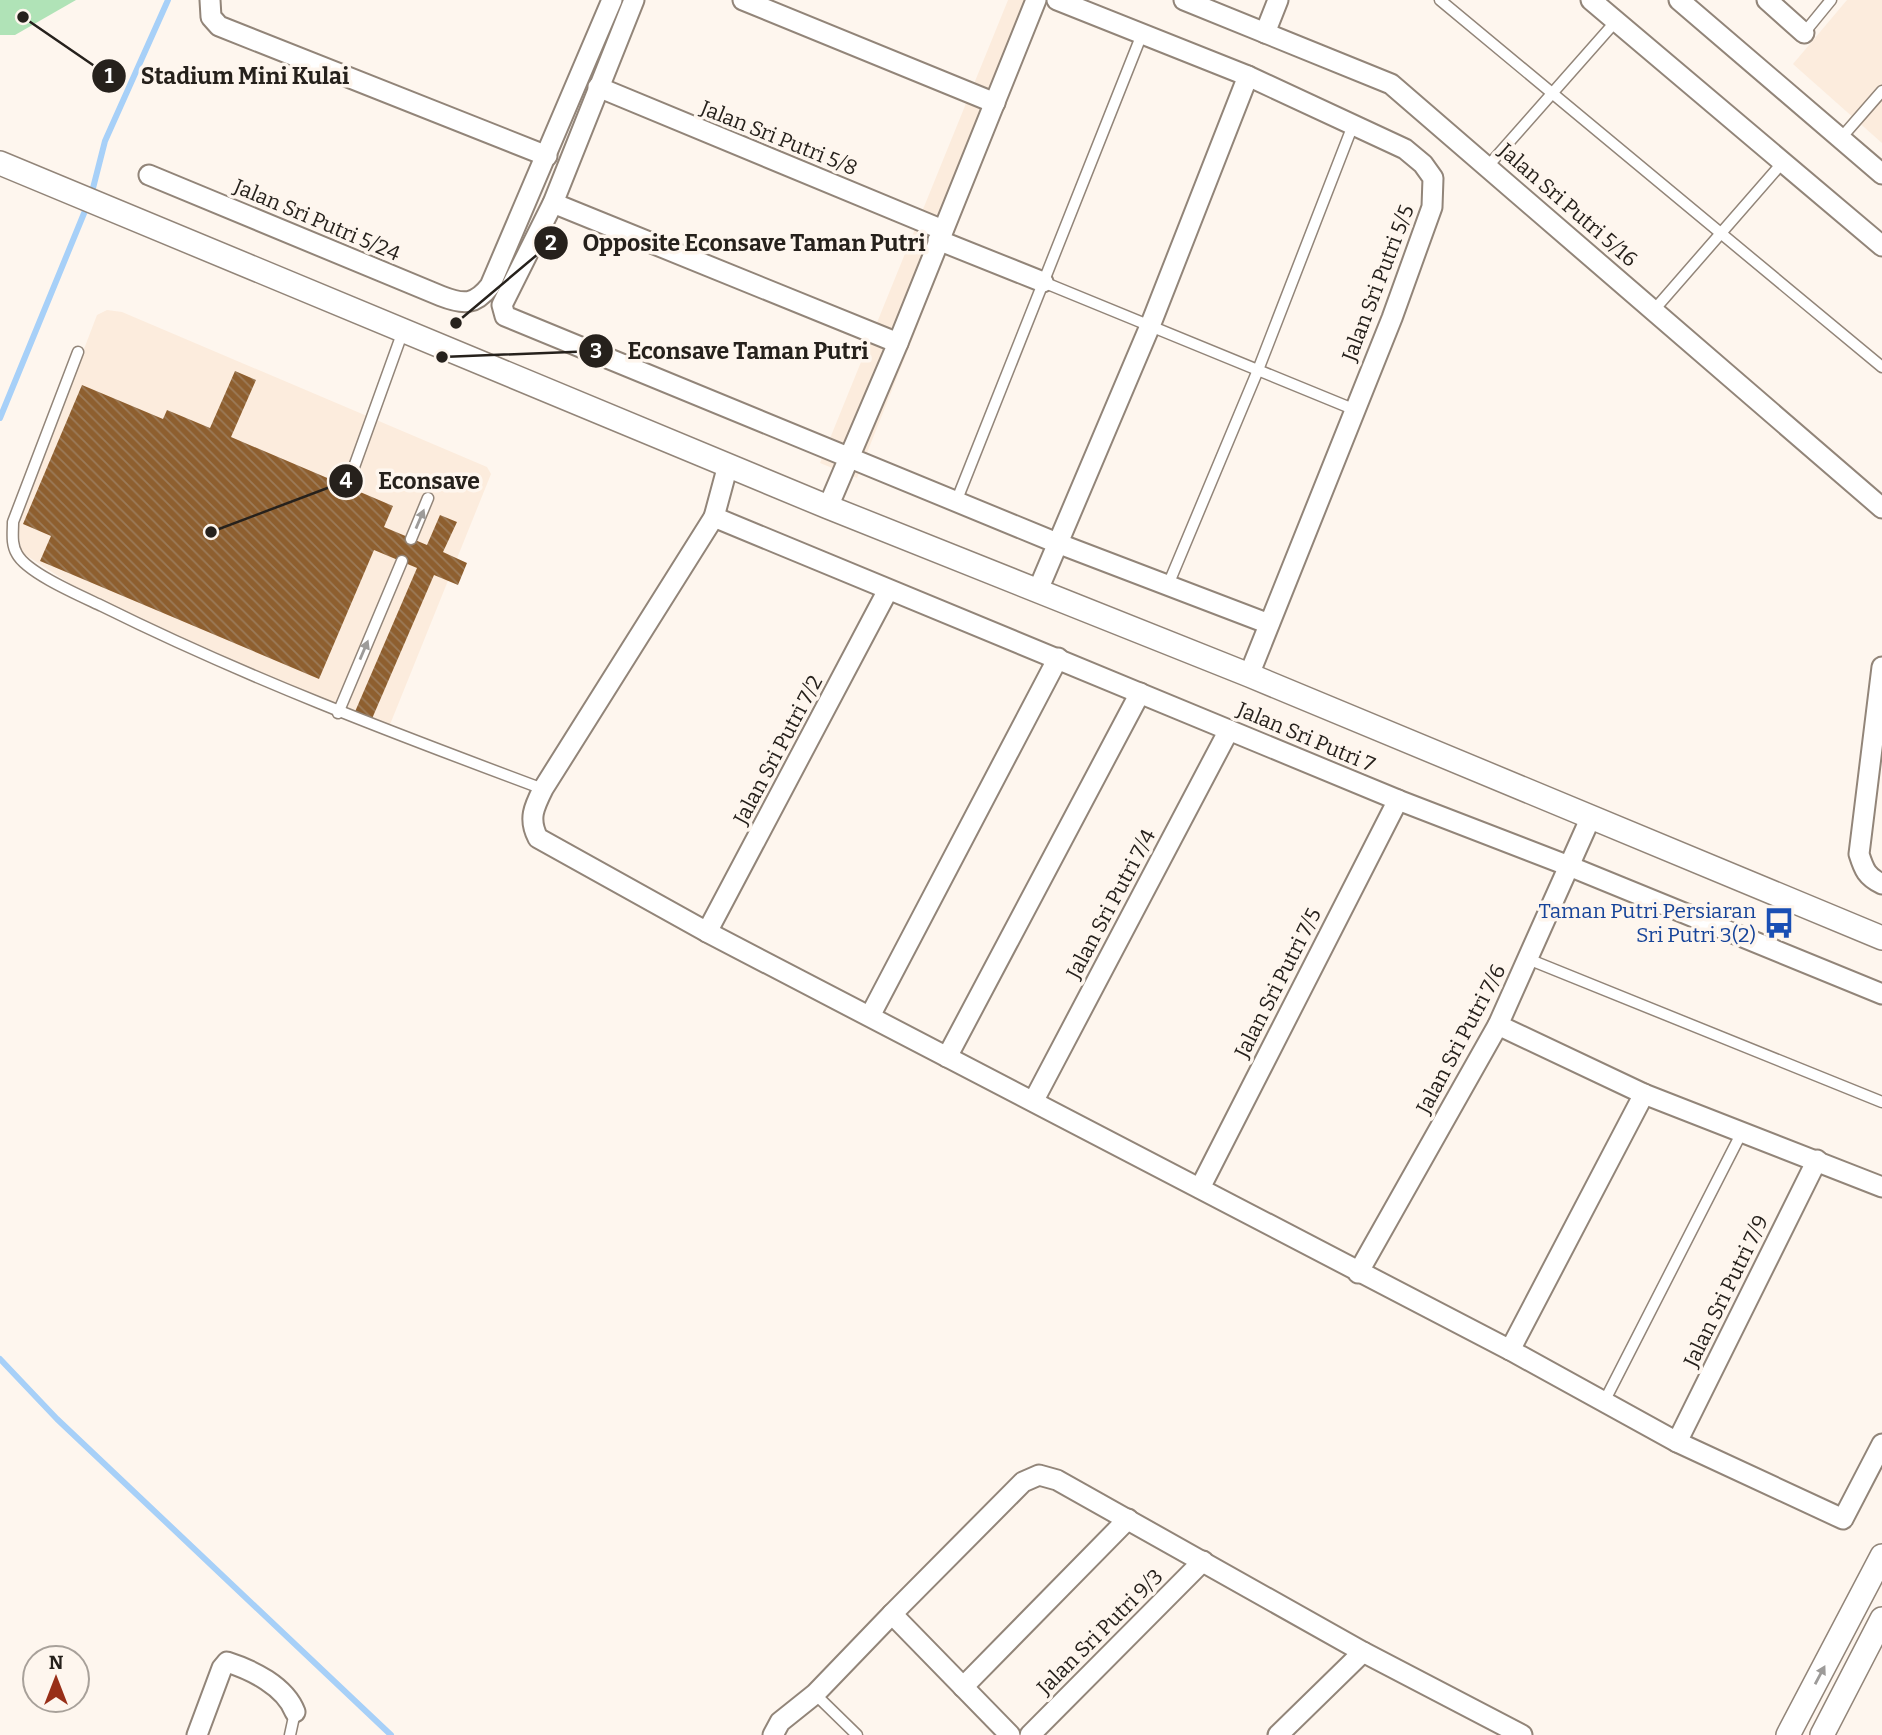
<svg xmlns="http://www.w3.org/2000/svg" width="1882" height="1735" font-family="Bitter,serif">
<defs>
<pattern id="building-back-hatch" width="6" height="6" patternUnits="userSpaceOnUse" patternTransform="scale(1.75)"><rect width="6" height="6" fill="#8e5f2f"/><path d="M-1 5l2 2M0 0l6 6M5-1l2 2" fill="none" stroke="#9c7b59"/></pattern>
</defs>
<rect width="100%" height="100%" fill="#fef6ee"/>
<g fill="#fcecdd">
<path d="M1008 0H1047L857 478 820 463Z"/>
<path d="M1847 0H1882V143L1793 64Z"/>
<path d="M107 310 122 312 487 467 491 474 389 727 202 650 72 585 21 552 18 522 97 315Z"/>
</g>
<path fill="#b0e3b7" d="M0 0H76L15 35H0Z"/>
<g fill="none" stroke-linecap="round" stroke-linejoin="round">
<g stroke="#a7d0f8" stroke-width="6">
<path d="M91 196 105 141 168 0"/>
<path d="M0 418 87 206"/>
<path d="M0 1359 57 1419 391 1735"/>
</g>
</g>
<path fill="url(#building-back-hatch)" d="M235 371 256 380 231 437 393 506 384 527 427 545 440 515 457 522 443 552 467 563 458 585 434 575 371 721 354 714 417 568 374 550 319 679 40 561 51 536 23 524 82 385 163 419 167 410 210 428Z"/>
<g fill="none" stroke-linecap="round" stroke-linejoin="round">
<defs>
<g id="service">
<path d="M1440 0 1882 367"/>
<path d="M1804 33 1831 0"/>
<path d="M1841 138 1882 91"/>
<path d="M1488 166 1616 21"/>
<path d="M1043 282 1353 409"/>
<path d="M1654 310 1783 162"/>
<path d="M78 352 13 522C13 533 11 544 17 554 27 573 81 596 102 606 245 677 393 733 543 789"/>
<path d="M354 467 403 331"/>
<path d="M956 502 1142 34"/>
<path d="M411 539 428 498"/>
<path d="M1168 585 1258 370 1353 125"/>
<path d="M338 713 402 561"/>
<path d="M1528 959 1882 1102"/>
<path d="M1604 1402 1742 1132"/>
<path d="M815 1694 857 1735"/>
<path d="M290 1735 295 1712"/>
</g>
<g id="minor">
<path d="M210 0 211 17 219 26 547 156"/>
<path d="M634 0 553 203 502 305 505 316 1057 543 1269 624"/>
<path d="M743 0 995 103"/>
<path d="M1057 0 1248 76 1405 149 1423 164 1433 178 1432 207 1392 318 1249 675"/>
<path d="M1184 0 1391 84 1882 508"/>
<path d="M1591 0 1882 246"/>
<path d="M1679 0 1882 174"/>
<path d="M1767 0 1804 33"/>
<path d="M1265 33 1278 0"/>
<path d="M598 87 943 230"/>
<path d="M149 175 441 296C464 305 475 305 490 286L612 0"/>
<path d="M553 203 898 343"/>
<path d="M938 240 1043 282"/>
<path d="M728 465 714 517 543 789C534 807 528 819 538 838L707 932 1510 1350 1677 1442 1843 1519 1882 1444"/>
<path d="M828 507 898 343 1036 0"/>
<path d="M714 517 1398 800 1569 866 1882 994"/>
<path d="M1038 590 1150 326 1248 76"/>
<path d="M1882 667 1859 854C1864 870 1867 877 1882 884"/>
<path d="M707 932 888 590"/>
<path d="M870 1016 1058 658"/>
<path d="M1498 1025 1644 1094 1882 1187"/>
<path d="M947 1057 1140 693"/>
<path d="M1034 1100 1229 730"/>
<path d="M1200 1188 1398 800"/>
<path d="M1358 1273 1498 1025 1590 819"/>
<path d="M1510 1350 1644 1094"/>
<path d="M1677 1442 1817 1160"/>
<path d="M892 1614 1023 1482 1039 1475 1057 1480 1363 1652 1522 1735"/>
<path d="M963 1687 1128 1519"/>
<path d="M197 1735 222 1668 227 1662C252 1670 285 1686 295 1712"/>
<path d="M773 1735 780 1722 815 1694 892 1614 1010 1735"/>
<path d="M1030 1735 1203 1561"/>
<path d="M1278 1735 1363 1652"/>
</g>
<g id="tertiary">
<path d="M0 163 828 507 1249 675 1882 938"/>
<path d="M1788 1735 1882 1556"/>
<path d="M1822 1735 1882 1619"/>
</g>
</defs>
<use href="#service" stroke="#928579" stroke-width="13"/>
<use href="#minor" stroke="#928579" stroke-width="23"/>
<use href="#tertiary" stroke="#928579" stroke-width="26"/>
<use href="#service" stroke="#fff" stroke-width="10"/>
<use href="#minor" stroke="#fff" stroke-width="19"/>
<use href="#tertiary" stroke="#fff" stroke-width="23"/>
</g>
<defs><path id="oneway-solid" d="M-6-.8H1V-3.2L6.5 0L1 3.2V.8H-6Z" transform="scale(1.75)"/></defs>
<g fill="#9d9b99">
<use href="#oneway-solid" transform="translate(420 519) rotate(-67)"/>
<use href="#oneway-solid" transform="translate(364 650) rotate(-67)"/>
<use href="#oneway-solid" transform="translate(1820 1675) rotate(-62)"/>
</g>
<defs>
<symbol id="bus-bare" viewBox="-9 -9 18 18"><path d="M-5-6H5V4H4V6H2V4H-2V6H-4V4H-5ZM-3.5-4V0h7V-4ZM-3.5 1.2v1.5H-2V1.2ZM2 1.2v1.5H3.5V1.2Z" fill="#1a4fb4" stroke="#fef6ee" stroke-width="2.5" paint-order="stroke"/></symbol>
</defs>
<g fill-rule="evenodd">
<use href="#bus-bare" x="1757" y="901" width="44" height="44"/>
</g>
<g text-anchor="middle" stroke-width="7" stroke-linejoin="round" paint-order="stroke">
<g font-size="21" fill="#26211c" stroke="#fef6ee">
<text transform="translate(779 138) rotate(22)" y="7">Jalan Sri Putri 5/8</text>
<text transform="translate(1568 205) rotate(41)" y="7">Jalan Sri Putri 5/16</text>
<text transform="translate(317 220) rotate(23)" y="7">Jalan Sri Putri 5/24</text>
<text transform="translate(1378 283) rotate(-69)" y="7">Jalan Sri Putri 5/5</text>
<text transform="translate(1306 737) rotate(23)" y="7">Jalan Sri Putri 7</text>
<text transform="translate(778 750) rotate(-62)" y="7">Jalan Sri Putri 7/2</text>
<text transform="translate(1111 904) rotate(-62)" y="7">Jalan Sri Putri 7/4</text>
<text transform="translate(1278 983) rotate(-63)" y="7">Jalan Sri Putri 7/5</text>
<text transform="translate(1461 1039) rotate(-62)" y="7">Jalan Sri Putri 7/6</text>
<text transform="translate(1726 1291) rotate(-64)" y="7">Jalan Sri Putri 7/9</text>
<text transform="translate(1100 1632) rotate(-45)" y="7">Jalan Sri Putri 9/3</text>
</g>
<g font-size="21" fill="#164399" stroke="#fef6ee" text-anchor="end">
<text x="1756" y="918">Taman Putri Persiaran<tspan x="1756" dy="24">Sri Putri 3(2)</tspan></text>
</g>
</g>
<path fill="none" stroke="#26211c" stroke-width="2.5" d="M23 17L109 76M456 323L551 243M442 357L596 351M211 532L346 481"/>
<g fill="#26211c" stroke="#fef6ee" stroke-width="2.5">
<circle cx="23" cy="17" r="7"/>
<circle cx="456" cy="323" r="7"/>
<circle cx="442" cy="357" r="7"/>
<circle cx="211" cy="532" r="7"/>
<circle cx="109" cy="76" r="18"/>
<circle cx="551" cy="243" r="18"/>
<circle cx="596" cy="351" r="18"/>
<circle cx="346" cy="481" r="18"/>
</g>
<g font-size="21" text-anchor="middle" font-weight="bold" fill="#fff">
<text x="109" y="83">1</text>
<text x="551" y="250">2</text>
<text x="596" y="358">3</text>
<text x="346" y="488">4</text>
</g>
<g font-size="23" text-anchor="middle" font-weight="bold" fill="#26211c" stroke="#fef6ee" stroke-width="7" stroke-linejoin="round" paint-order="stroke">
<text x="245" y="84">Stadium Mini Kulai</text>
<text x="754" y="251">Opposite Econsave Taman Putri</text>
<text x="748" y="359">Econsave Taman Putri</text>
<text x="429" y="489">Econsave</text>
</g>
<g transform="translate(56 1679)"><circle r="33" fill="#fef6ee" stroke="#a8a19a" stroke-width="2"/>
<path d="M0-5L12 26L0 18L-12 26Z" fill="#982f18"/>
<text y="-10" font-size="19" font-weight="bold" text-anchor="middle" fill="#26211c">N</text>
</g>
</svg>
